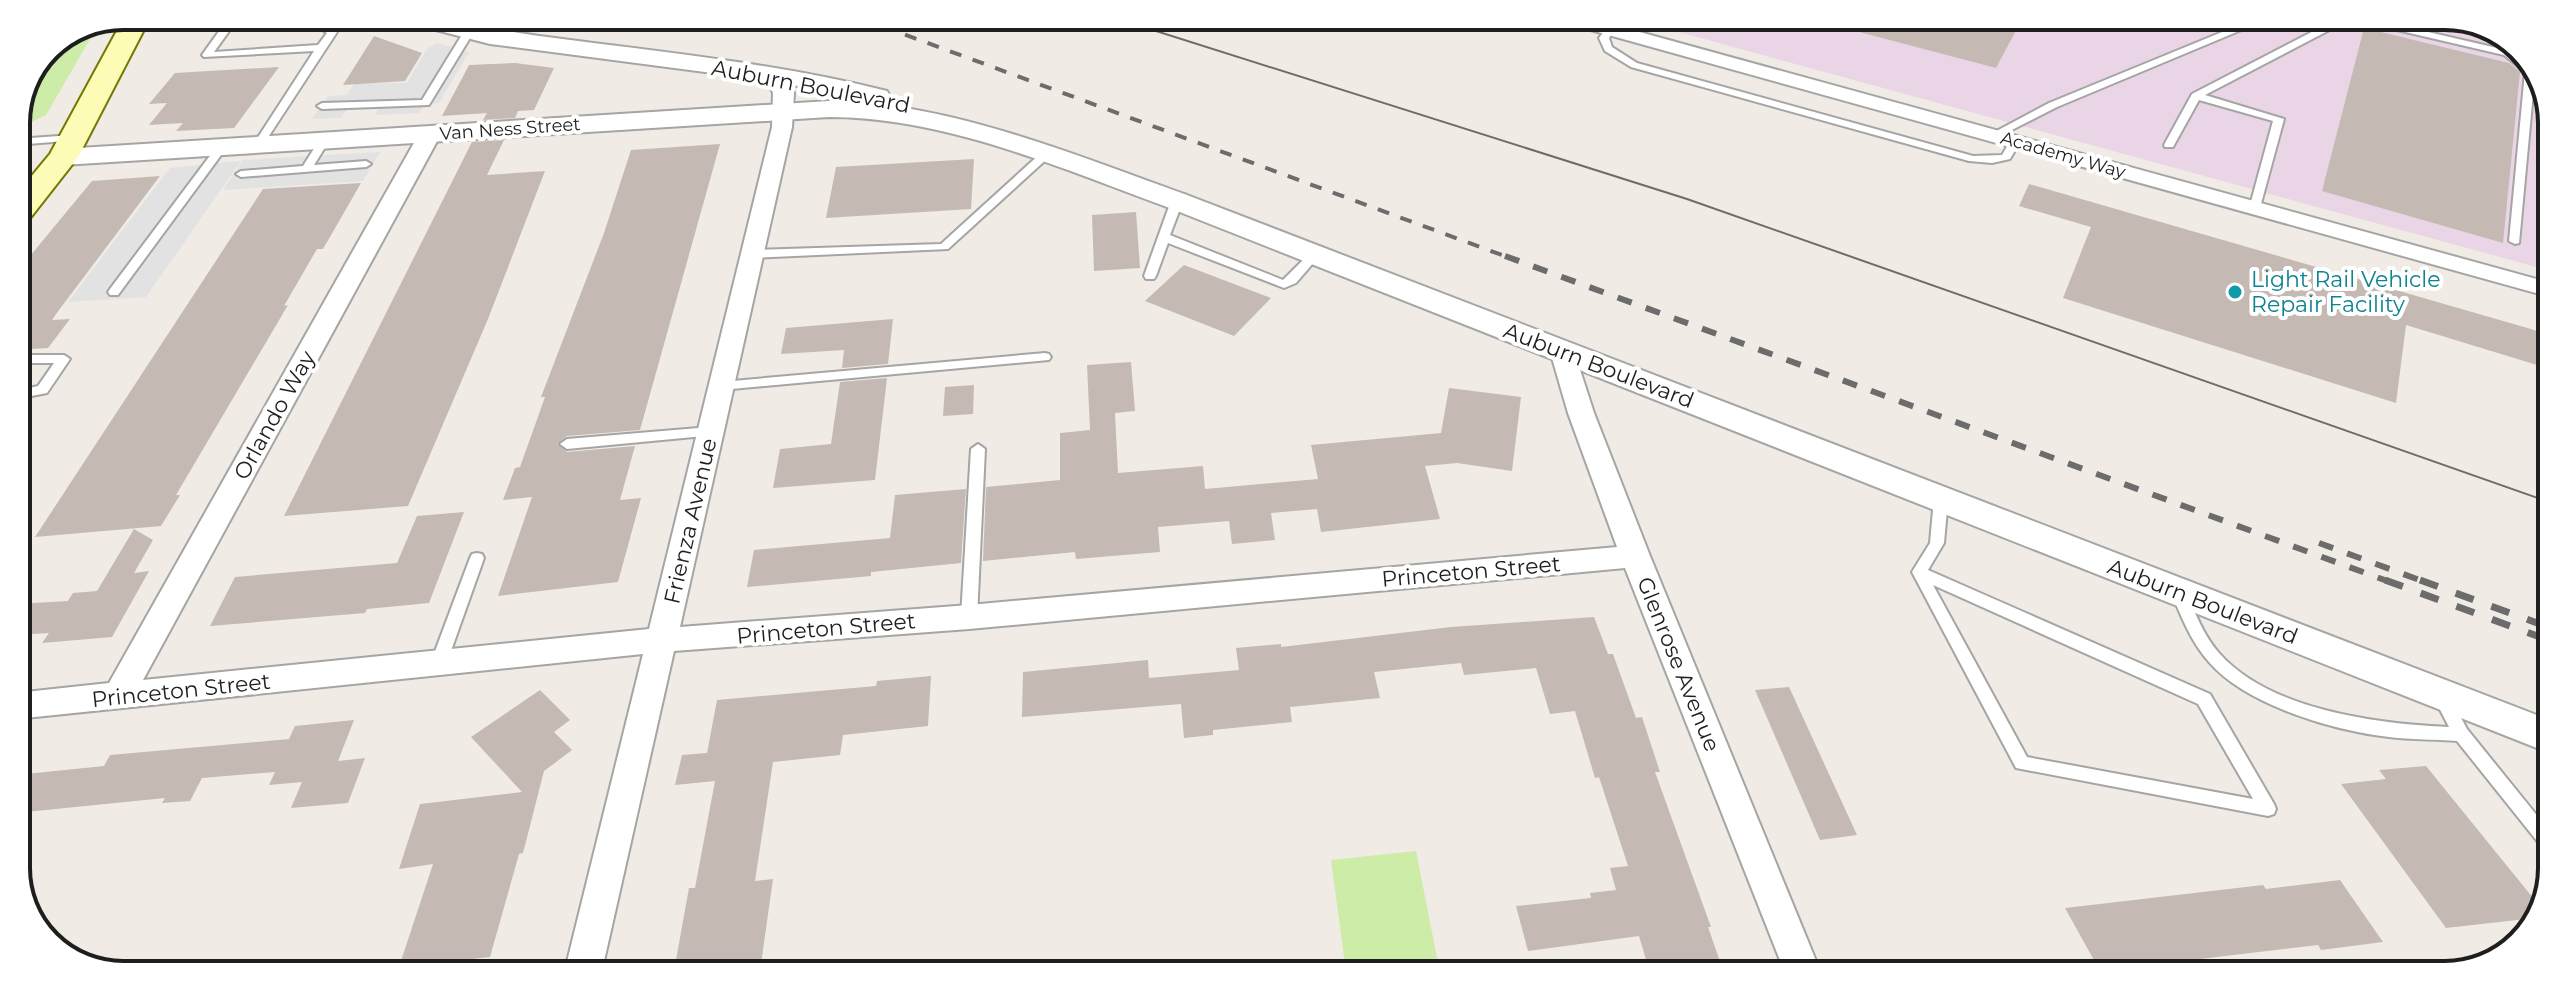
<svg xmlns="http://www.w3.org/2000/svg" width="2568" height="991" font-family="Montserrat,sans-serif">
<rect width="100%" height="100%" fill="#f0ebe4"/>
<path fill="#e9d5e6" d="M1635 20 2480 22 2530 58 2552 116 2551 271Z"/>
<g fill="#cdeca8">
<path d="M97 27 46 115 16 129V118L52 45Z"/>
<path d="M1416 851 1440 973 1346 972 1331 860Z"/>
</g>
<g fill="#e2e2e2">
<path d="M437 43 469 52 439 103 424 104 419 113 375 115 379 107 347 109 341 118 312 119 328 96 347 95 355 83H407L427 49Z"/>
<path d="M380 152 363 181 223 190 243 160Z"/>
<path d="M241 161 146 297 68 302 170 168Z"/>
</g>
<g fill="#c4bab3">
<path d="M1849 20H1936L2021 21 1996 68 1848 29Z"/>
<path d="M2364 28 2509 63 2520 72 2503 243 2322 191Z"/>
<path d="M374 36 422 53 405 81 343 85Z"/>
<path d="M515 63 554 68 534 110 518 111 515 118 483 120 487 113 442 116 469 65Z"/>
<path d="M279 67 234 128 176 131 183 123 149 125 167 103 149 104 175 73Z"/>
<path d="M504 140 487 175 545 171 488 319 408 506 284 516 472 142Z"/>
<path d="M720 144 640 430 567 436 557 444 567 452 635 446 620 500 641 498 618 582 498 596 532 497 503 500 515 468 520 467 545 397H541L604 233 631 150Z"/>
<path d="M974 159 971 209 826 218 836 167Z"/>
<path d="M160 176 56 314 52 320 70 319 48 348 16 350V273L92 181Z"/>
<path d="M361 183 323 249H317L284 306 288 305 176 495H180L161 526 35 537 263 189Z"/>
<path d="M2029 184 2545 333 2544 367 2406 325 2396 403 2063 298 2091 227 2019 206Z"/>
<path d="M1136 212 1140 268 1094 271 1092 215Z"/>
<path d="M1184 265 1271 298 1234 336 1145 301Z"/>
<path d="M893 319 888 364 842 368 844 350 781 354 786 328Z"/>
<path d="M1131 362 1135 411 1115 413 1118 473 1203 466 1205 489 1318 479 1311 445 1441 433 1449 388 1521 397 1512 471 1457 463 1425 466 1440 519 1321 532 1317 509 1271 513 1275 540 1232 544 1229 521 1158 527 1160 552 1076 559 1075 552 983 561 986 487 1060 480V433L1090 430 1087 365Z"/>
<path d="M887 378 875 480 773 488 780 449 831 444 840 382Z"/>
<path d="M974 385 973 414 943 416 945 387Z"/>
<path d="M966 489 961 563 871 572V576L747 587 754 550 890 538 895 495Z"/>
<path d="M464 512 429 603 367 609 365 613 210 626 235 577 397 563 417 516Z"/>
<path d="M134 529 153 540 134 573 149 571 112 637 42 643 49 633 16 635V604L68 601 73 593 97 591Z"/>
<path d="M1594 617 1608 654H1613L1636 718 1642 717 1660 772H1655L1711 927H1708L1724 973H1650L1639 936 1528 951 1516 906 1591 898 1590 893 1616 890 1610 868 1628 866 1599 777 1595 778 1575 711 1550 714 1536 668 1464 675 1461 663 1374 672 1380 698 1290 707 1292 722 1213 730V735L1184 738 1181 704 1022 717 1023 672 1148 660 1149 678 1239 670 1236 648 1281 644V647L1451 627Z"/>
<path d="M931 676 928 726 843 735 840 755 773 762 755 881 773 879 760 971H674L689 888H695L715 781 675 785 682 755 707 753 717 700 876 686 877 681Z"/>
<path d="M1789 687 1857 835 1820 840 1755 690Z"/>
<path d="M540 690 570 720 554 732 572 750 544 771 523 853 519 854 490 957 399 967 433 864 399 869 420 804 522 792 471 737Z"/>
<path d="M354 720 338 761 365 758 348 803 291 808 302 782 269 785 275 772 202 778 190 801 162 803 165 798 16 813V775L104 766 110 755 289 739 295 726Z"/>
<path d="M2426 766 2542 909 2535 918 2446 928 2341 784 2386 779 2379 770Z"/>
<path d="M2340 880 2383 942 2321 950 2318 945 2100 971 2065 908 2263 885 2266 889Z"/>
</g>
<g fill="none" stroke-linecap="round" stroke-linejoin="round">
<defs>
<g id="service">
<path d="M230 16H240L214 52 318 45 327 33 303 16H314L337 32 263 145 258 148 253 145 314 51 204 57 202 55Z"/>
<path d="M2249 21H2263L2057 107 1998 137H1990L1989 135 2049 103Z"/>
<path d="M2333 21 2345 22 2205 95 2284 119 2259 211H2251L2249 209 2273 121 2199 100 2173 147H2165L2164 145 2192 94Z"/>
<path d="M2370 22H2385L2510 51 2535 71 2519 243 2515 244 2509 241 2525 72 2504 55 2371 24Z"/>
<path d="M2473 22H2480L2508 42H2501Z"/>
<path d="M1607 27 1615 29 1609 38 1612 47 1637 63 1973 156 2002 155 2011 140 2015 139 2020 142 2010 159 1992 163 1969 161 1631 67 1605 51 1599 38Z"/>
<path d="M468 30 473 33 429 105 322 109 317 106 322 103 422 100 463 33Z"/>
<path d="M73 135 78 138 77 140 16 145V139Z"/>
<path d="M324 138 329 141 314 165 366 161 371 164 366 167 241 177 236 174 241 171 303 166 320 139Z"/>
<path d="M222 144 227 147 118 295H110L108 292 110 289 218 145Z"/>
<path d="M1045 152 1050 155 1049 157 948 249 752 258 746 254 752 250 941 244 1041 153Z"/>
<path d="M1177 198 1183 201 1170 235 1283 280 1311 252 1315 250 1321 254 1296 283 1284 288 1168 243 1156 276 1154 279H1146L1144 276 1171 201Z"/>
<path d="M1045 353 1049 354 1051 357 1049 360 721 390 715 386 721 382Z"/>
<path d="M16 355H64L70 359 47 393 16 399V391L38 386 54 363H16Z"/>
<path d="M710 427 717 432 715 435 567 449 560 444 567 439Z"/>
<path d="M978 444 985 449 977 617 974 621H964L961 617 971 449Z"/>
<path d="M1941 494 1948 499 1944 543 1928 570 2210 694 2274 804 2276 809 2274 814 2268 816 2016 768 1912 572 1930 543 1934 499ZM1933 585 2198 704 2253 799 2027 757Z"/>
<path d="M477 553 482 554 484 558 447 662 445 666 439 668 433 666 431 662 470 558 472 554Z"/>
<path d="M2178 586 2183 588C2195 610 2202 634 2219 653 2269 710 2377 724 2449 727L2435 700 2437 695 2443 693 2449 695 2467 729 2547 828V849L2541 846 2457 741C2434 739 2411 740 2389 737 2334 731 2246 705 2209 662 2191 642 2181 616 2171 592L2173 588Z"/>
</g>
<g id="minor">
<path d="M1567 20H1596L2551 283 2550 297 1569 24Z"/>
<path d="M774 68 781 70 794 93 792 127 680 627 969 605 1617 547 1568 413 1550 351 1554 345H1572L1594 413 1650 556 1821 973H1785L1625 568 969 629 674 651 602 970H565L643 654 16 719V693L109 683 419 134 430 128 441 134 143 680 649 629 772 127 773 93 764 74Z"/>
</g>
<g id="tertiary">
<path d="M402 17C451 17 498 31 547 37 661 52 775 63 887 91L890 96 887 101 878 103 774 81 490 44 405 22Z"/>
<path d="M829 101C948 102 1075 155 1187 195L2547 719V752L1167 207C1060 168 945 117 829 117L63 165 54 163 50 157 54 151 63 149Z"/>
</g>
<path id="secondary" d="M125 16H151L78 157 27 222 16 224V195L50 154Z"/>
</defs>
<use href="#service" stroke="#a5a5a5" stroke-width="4"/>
<use href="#minor" stroke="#a5a5a5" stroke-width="4"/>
<use href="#tertiary" stroke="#a5a5a5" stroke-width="4"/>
<use href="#secondary" stroke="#737a01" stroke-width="4"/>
<use href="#service" fill="#fff" fill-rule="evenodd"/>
<use href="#minor" fill="#fff" fill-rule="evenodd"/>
<use href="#tertiary" fill="#fff" fill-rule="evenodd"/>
<use href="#secondary" fill="#fcfcb6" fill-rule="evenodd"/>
<path stroke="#6c6c6c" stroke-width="2" d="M1115 18 1687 199 2549 502"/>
<path stroke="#6c6c6c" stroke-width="4" stroke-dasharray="12 12" stroke-linecap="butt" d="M860 18 1510 258"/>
<g stroke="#6c6c6c" stroke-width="6" stroke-dasharray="15 15" stroke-linecap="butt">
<path d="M1505 256 2390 582"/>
<path d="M2319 543 2425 582"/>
</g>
<g stroke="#6c6c6c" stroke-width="7" stroke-dasharray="19 19" stroke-linecap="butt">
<path d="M2385 580 2548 640"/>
<path d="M2420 580 2548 627"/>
</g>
</g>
<circle fill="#0f9aa8" stroke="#fff" stroke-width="3" cx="2235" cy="292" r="8"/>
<g text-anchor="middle" stroke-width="8" stroke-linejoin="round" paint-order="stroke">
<g font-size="18" fill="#1e1e1e" stroke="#fff">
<text transform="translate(510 129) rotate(-4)" y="6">Van Ness Street</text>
<text transform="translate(2063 155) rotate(16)" y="6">Academy Way</text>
</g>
<g font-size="22" fill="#1e1e1e" stroke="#fff">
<text transform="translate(811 86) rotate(11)" y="8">Auburn Boulevard</text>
<text transform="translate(1599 365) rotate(21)" y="8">Auburn Boulevard</text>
<text transform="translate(274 415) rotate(-61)" y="8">Orlando Way</text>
<text transform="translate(690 521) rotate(-77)" y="8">Frienza Avenue</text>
<text transform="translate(1471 571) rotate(-5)" y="8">Princeton Street</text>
<text transform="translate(2203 601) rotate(21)" y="8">Auburn Boulevard</text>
<text transform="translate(826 628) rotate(-5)" y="8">Princeton Street</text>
<text transform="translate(1679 664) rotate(68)" y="8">Glenrose Avenue</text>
<text transform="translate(181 690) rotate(-6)" y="8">Princeton Street</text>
</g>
<g font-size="22" fill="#0d838f" stroke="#fff" text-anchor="start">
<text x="2251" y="287">Light Rail Vehicle<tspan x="2251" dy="25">Repair Facility</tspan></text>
</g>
</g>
<path d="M0 0H2568V991H0ZM123 30H2445A93 93 0 0 1 2538 123V868A93 93 0 0 1 2445 961H123A93 93 0 0 1 30 868V123A93 93 0 0 1 123 30Z" fill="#fff" fill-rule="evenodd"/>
<path fill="none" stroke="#1e1e1e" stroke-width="4" d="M123 30H2445A93 93 0 0 1 2538 123V868A93 93 0 0 1 2445 961H123A93 93 0 0 1 30 868V123A93 93 0 0 1 123 30Z"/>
</svg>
